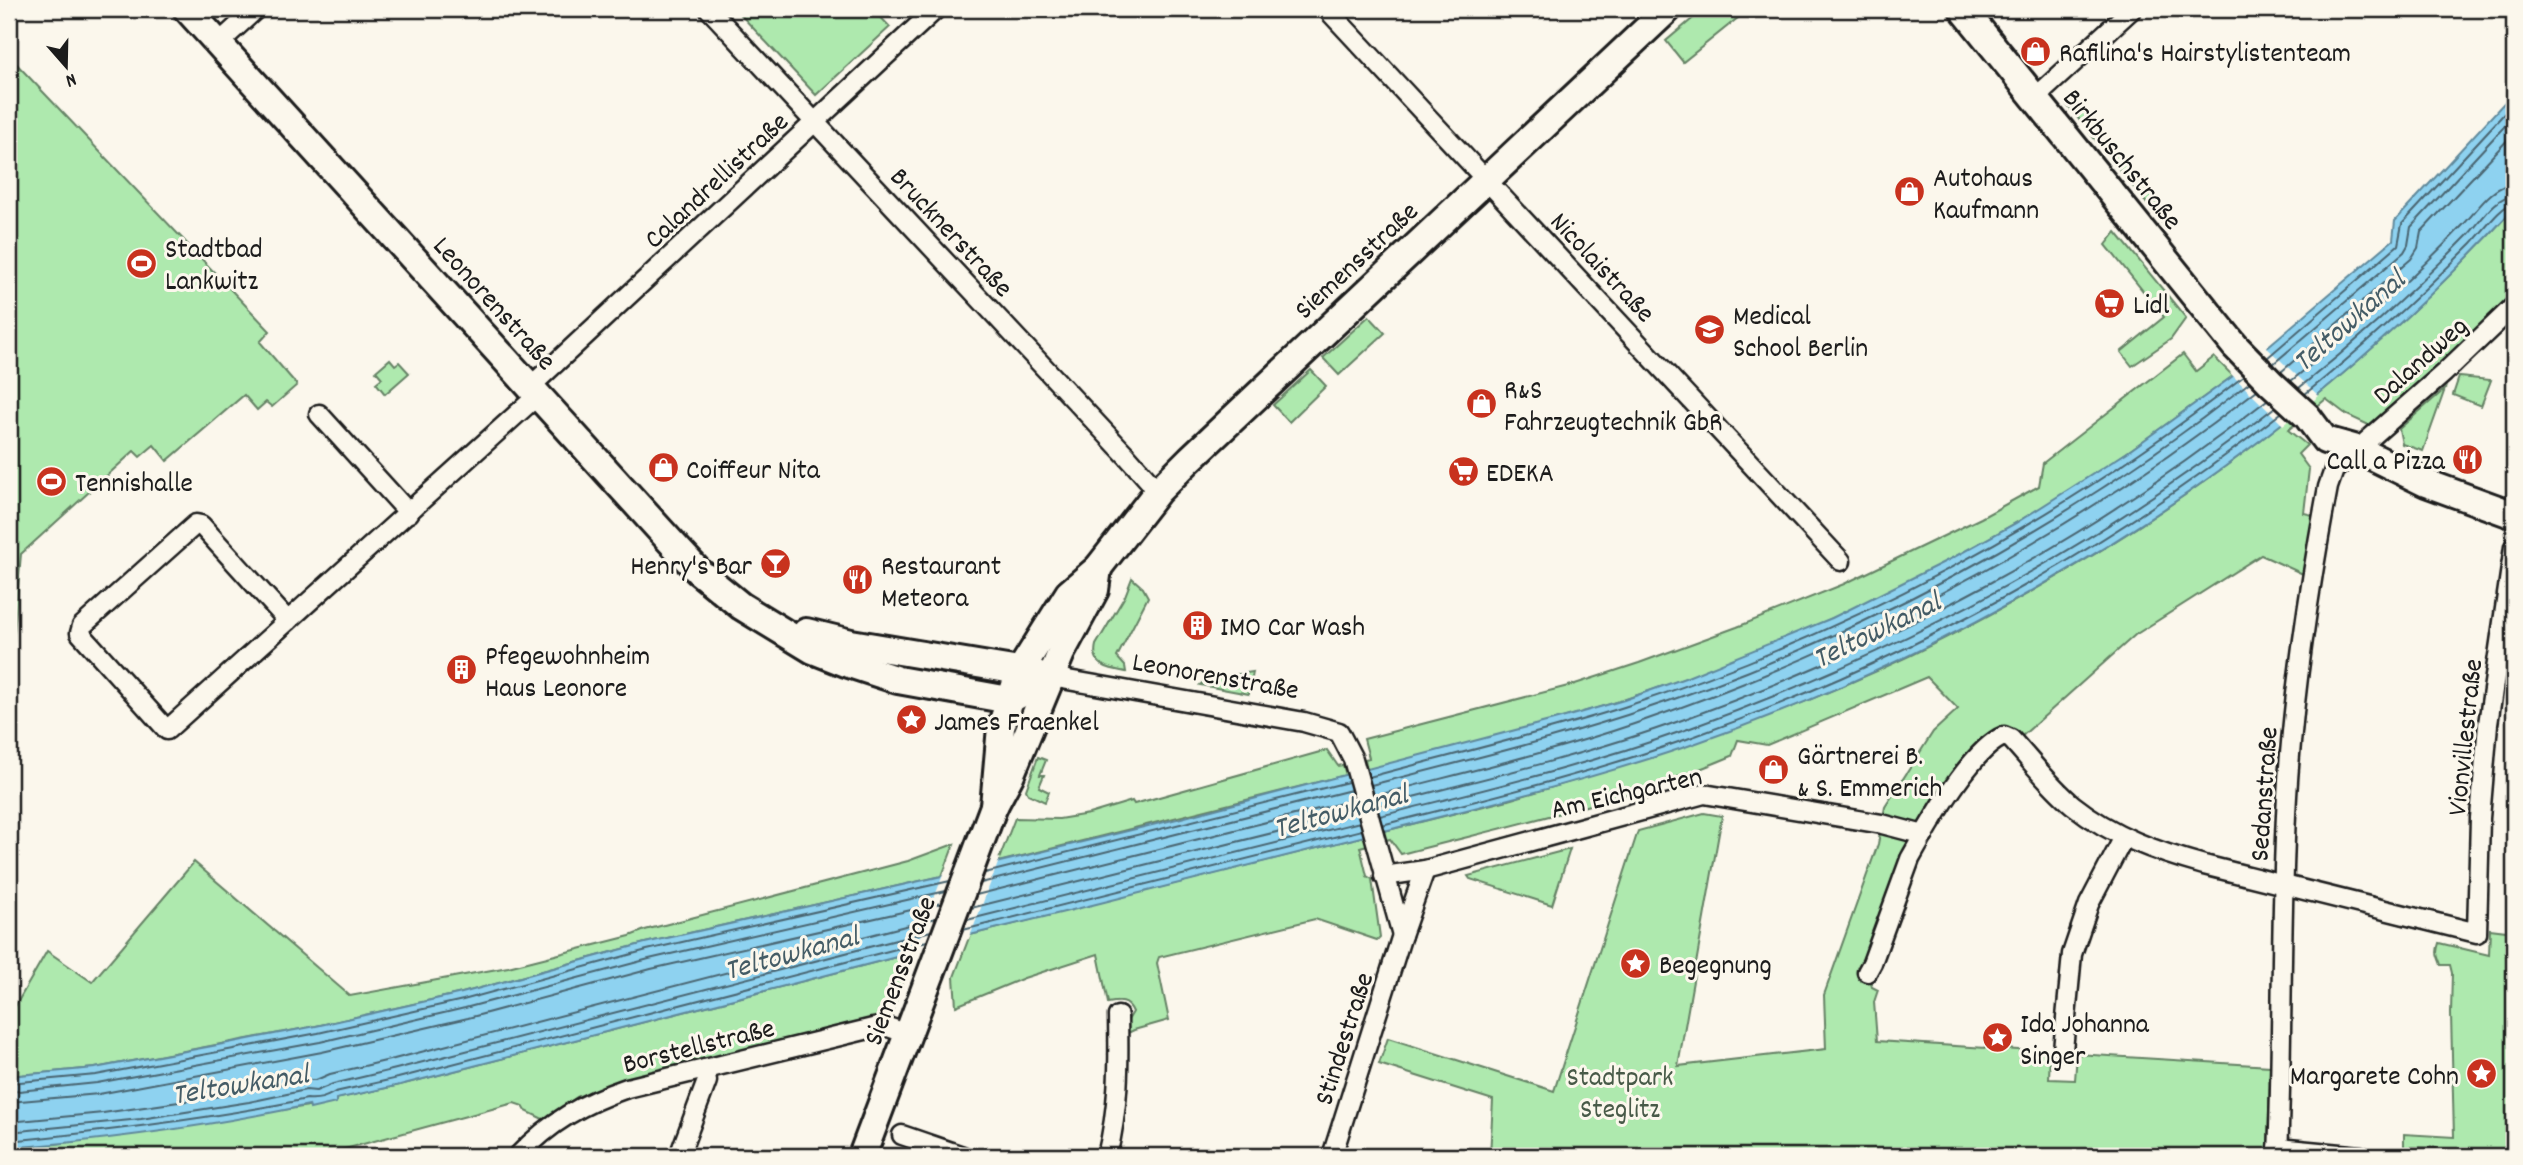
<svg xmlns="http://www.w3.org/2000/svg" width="2523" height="1165" font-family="Dekko,sans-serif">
<rect width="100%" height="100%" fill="#fbf7ec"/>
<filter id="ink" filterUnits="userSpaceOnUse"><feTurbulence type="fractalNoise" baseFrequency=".0143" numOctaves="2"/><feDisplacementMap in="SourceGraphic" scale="14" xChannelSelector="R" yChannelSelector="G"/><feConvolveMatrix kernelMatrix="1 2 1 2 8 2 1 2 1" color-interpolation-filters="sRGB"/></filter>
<g filter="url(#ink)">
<g fill="#aee9ae" stroke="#658265" stroke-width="2">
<path d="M741 9H873L890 27 816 95 738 12Z"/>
<path d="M1704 9H1749L1683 62 1666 41Z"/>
<path d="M9 56 270 331 260 342 297 385 272 407 266 402 257 410 244 395 167 461 154 445 140 457 134 451 21 554 9 691Z"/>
<path d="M2072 97 2172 220 2165 226 2090 133 2092 131 2085 122 2082 123 2067 105Z"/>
<path d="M2514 208V298L2373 427 2347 415 2326 399 2288 430 2307 445 2298 454 2309 469 2304 513 2313 515 2303 574 2261 555 2135 635 2021 737C2000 714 1986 739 1969 754L1864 963 1857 970 1860 978 1870 979 1872 987 1878 990 1874 1002 1877 1041 2050 1052 2049 1079 2075 1080 2077 1054 2270 1066 2268 1156H1490L1493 1100 1379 1064 1388 1038 1554 1091 1638 831 1704 813 1722 816 1678 1066 1826 1049 1824 995 1878 844 1885 807 1933 732 1958 709 1927 677 1767 745 1738 740 1732 756C1626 801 1512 825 1401 854L1390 839 1360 847 1367 876 1372 879 1380 937 1377 940 1315 919 1159 957 1157 963 1169 1020 1134 1030 1124 1035 1127 1022 1133 1012C1128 1000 1120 1001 1108 1003L1098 954 1024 978 956 1006 954 977 970 935 1508 800C1645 761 1782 717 1911 655 2136 546 2346 393 2514 208Z"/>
<path d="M2116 232 2186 318 2171 339 2132 366 2121 352 2164 317 2106 245Z"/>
<path d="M1369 316 1385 333 1339 375 1323 358Z"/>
<path d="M2183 354 2196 371 2214 357 2233 376C2181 413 2131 452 2077 486 1936 574 1782 648 1623 700 1539 727 1452 747 1367 770L1365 759 1369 758 1364 739 1572 685 1639 663 1737 627 1844 584 1981 518 2039 486 2043 463Z"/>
<path d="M390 359 395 365 399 362 409 373 385 394 376 383 382 378 376 371Z"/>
<path d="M1311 370 1326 386 1289 422 1273 405Z"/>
<path d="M2459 377 2491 380 2481 406 2453 395Z"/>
<path d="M2445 389 2423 451 2402 444 2399 429Z"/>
<path d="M1132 578 1143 588 1148 597 1117 657 1125 666 1126 672C1109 669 1091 666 1096 645L1125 596Z"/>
<path d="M1253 672 1249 694 1200 685 1207 679Z"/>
<path d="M1327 750 1338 766 1343 765 1346 775 998 862 1015 818 1059 819 1089 814 1132 801 1134 804Z"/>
<path d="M1038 757 1046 760 1040 775H1044L1039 787 1049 792 1045 802 1028 794 1026 790Z"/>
<path d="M954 844 942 876 645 943 462 993 316 1026 95 1068 9 1076V1017L47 951 92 982 194 862 350 996 508 967 630 936 645 930 908 861Z"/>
<path d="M1570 849 1552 905 1470 879 1468 876Z"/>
<path d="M2490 929 2514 932V1156H2435L2436 1148 2404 1147V1134L2454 1137 2451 1014 2452 973 2450 965H2441C2438 955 2435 955 2439 943L2489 955Z"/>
<path d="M912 953 891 1015 621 1080 577 1097 545 1120 526 1111 523 1106 514 1103 319 1156H9V1148L56 1144 336 1102 335 1099 400 1085Z"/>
</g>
<path fill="#8ed2f0" stroke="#60899b" stroke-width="2" d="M2514 92V208C2293 452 1999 639 1688 746 1586 781 1481 806 1377 833 1242 868 1106 902 970 935L912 953 400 1085 336 1099V1103L310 1109 309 1105C210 1126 110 1140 9 1148V1076L95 1068 223 1044 316 1026 462 993 645 943 942 876 1181 818 1565 717 1624 700 1685 678 1832 618 1954 557 2016 523 2129 451 2233 376 2393 240 2395 221Z"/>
<g fill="#fbf7ec">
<path d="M2265 346 2319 396 2283 425 2230 373Z"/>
<path d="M1000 858 969 939 912 957 944 872Z"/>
</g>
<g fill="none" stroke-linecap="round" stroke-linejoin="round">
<g stroke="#4a6571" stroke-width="2">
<path d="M2267 358 2398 245 2402 224 2514 103"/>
<path d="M2273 364 2404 252 2408 245 2411 227 2514 116"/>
<path d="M2281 372 2411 259 2418 248 2421 232 2514 133"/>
<path d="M2291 381C2351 333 2409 282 2462 226 2477 211 2491 185 2514 184"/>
<path d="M2299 388C2358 341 2414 290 2467 236 2480 223 2495 196 2514 195"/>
<path d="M2305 394C2364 347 2419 296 2472 243 2482 233 2501 205 2514 203"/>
<path d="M1369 777C1454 754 1540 734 1624 707 1847 635 2060 521 2244 376"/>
<path d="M1371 785C1457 763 1543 742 1627 715 1851 643 2065 528 2250 382"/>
<path d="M1374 796C1461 773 1549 753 1634 724 1859 647 2070 537 2257 390"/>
<path d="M1377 806C1479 780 1583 756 1682 720 1897 642 2087 542 2267 400"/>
<path d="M1380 816C1482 790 1585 766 1685 730 1900 653 2096 549 2275 407"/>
<path d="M1382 825C1484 799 1588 774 1687 739 1902 663 2102 555 2281 413"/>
<path d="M985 873 1348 782"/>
<path d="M981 883 1351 790"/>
<path d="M976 895 1354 800"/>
<path d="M971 908 1357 812"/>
<path d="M967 920 1360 822"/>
<path d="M963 930 1362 830"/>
<path d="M9 1083 96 1075 318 1033 463 1000 647 950 950 881"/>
<path d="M9 1092 97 1083 320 1042 465 1008 649 959 946 891"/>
<path d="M9 1102 99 1094 322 1052 468 1018 651 969 942 903"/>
<path d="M9 1122 103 1113 220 1096 302 1080H316L330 1074 394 1059 936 918"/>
<path d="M9 1132 141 1119 249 1102 306 1090 316 1091 333 1084 396 1069 931 931"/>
<path d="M9 1141C109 1131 208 1119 307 1099 319 1100 325 1098 335 1092L398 1078 927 941"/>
</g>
<defs>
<g id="street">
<path d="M709 9 1127 456 1158 491"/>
<path d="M1327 9 1841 561"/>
<path d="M219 43 256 9"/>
<path d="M2035 98 2132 9"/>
<path d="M530 387 936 9"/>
<path d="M319 414 409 513"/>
<path d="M288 621 201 525 196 524 82 626 80 633 167 730 538 395"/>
<path d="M1051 677 1304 722 1339 732 1353 759 1402 935"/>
<path d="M1384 876 1425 870 1704 794 1882 824 1924 835"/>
<path d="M1867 972 1872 963 1910 859C1928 827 1971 749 2004 736L2011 739C2031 761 2050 786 2073 805 2112 836 2157 852 2204 865L2477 933 2480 818 2488 724 2514 547"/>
<path d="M2063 1050 2072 954 2089 904 2124 837"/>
<path d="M902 1135 963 1156"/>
<path d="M2278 1148 2361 1156"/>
<path d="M518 1156C550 1122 583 1103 627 1088L873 1028 885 1026 908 1034"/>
<path d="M679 1156 707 1081 705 1069"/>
<path d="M1107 1156C1119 1107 1119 1066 1118 1016"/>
<path d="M1332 1156 1402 935 1425 870"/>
<path d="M2278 1156C2283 1036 2280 916 2287 796 2293 692 2309 589 2328 487L2334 470 2444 373 2514 306"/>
</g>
<g id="secondary">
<path d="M187 9 671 542 698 571 741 606 813 650 846 663 898 680 1009 700 1051 677"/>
<path d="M1963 9 2235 346 2271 383 2307 416 2325 440 2357 449 2426 483 2514 515"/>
<path d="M806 632 851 643 1037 674"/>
<path d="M994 806 1001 727 1020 671 1069 593 1098 568 1158 491 1190 459 1668 9"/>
<path d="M862 1156 994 806 1010 776 1061 653 1095 590 1098 568"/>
</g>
</defs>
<use href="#street" stroke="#1c1c1c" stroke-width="23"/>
<use href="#secondary" stroke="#1c1c1c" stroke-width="32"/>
<use href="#street" stroke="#fbf7ec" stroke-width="18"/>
<use href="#secondary" stroke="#fbf7ec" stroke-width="26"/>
</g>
</g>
<defs>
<symbol id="shop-disc" viewBox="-11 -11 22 22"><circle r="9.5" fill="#c8321e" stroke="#fbf7ec"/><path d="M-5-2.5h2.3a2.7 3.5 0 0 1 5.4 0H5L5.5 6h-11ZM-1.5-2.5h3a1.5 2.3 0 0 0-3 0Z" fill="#fff"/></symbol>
<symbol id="stadium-disc" viewBox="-11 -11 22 22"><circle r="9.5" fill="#c8321e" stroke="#fbf7ec"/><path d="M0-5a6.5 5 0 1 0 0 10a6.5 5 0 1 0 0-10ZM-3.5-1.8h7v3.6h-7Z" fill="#fff"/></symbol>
<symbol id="supermarket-disc" viewBox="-11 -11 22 22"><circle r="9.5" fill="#c8321e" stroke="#fbf7ec"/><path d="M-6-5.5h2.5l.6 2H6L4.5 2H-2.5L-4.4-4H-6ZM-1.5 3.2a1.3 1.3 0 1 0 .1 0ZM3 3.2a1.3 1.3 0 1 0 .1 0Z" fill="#fff"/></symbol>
<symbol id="school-disc" viewBox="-11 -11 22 22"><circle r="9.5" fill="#c8321e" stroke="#fbf7ec"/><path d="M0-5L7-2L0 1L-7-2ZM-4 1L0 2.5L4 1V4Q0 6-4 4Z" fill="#fff"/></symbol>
<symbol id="restaurant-disc" viewBox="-11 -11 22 22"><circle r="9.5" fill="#c8321e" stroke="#fbf7ec"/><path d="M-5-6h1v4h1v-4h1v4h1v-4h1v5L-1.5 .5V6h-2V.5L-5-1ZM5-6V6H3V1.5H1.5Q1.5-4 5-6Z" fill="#fff"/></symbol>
<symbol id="bar-disc" viewBox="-11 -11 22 22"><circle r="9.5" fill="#c8321e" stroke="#fbf7ec"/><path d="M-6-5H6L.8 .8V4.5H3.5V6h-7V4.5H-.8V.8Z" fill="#fff"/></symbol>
<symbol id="building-disc" viewBox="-11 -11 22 22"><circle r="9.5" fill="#c8321e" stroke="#fbf7ec"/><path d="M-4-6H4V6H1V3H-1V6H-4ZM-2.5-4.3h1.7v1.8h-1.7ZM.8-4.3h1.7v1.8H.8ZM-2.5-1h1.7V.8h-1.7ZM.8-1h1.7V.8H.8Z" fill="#fff"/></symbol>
<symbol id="sight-disc" viewBox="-11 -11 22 22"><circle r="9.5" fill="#c8321e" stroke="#fbf7ec"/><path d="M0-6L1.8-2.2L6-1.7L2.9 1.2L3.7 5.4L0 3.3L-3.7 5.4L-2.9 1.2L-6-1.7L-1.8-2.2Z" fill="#fff"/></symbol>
</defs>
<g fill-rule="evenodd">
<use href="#shop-disc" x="2018" y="34" width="35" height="35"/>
<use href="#shop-disc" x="1892" y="174" width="35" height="35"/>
<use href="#stadium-disc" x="124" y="246" width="35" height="35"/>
<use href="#supermarket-disc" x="2092" y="286" width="35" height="35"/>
<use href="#school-disc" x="1692" y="312" width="35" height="35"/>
<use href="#shop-disc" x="1464" y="386" width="35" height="35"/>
<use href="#restaurant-disc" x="2450" y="442" width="35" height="35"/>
<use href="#shop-disc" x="646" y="450" width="35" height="35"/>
<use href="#supermarket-disc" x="1446" y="454" width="35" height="35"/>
<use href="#stadium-disc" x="34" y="464" width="35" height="35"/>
<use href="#bar-disc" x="758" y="546" width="35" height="35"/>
<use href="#restaurant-disc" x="840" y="562" width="35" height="35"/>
<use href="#building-disc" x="1180" y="608" width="35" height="35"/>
<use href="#building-disc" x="444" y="652" width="35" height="35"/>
<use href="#sight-disc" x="894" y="702" width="35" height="35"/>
<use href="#shop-disc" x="1756" y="752" width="35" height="35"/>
<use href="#sight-disc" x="1618" y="946" width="35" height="35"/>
<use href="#sight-disc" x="1980" y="1020" width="35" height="35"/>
<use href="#sight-disc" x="2464" y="1056" width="35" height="35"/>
</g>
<g text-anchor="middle" stroke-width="6" stroke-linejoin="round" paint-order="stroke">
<g font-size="28" fill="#1c1c1c" stroke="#fbf7ec" text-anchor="start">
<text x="2059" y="61">Rafilina's Hairstylistenteam</text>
<text x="1933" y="186">Autohaus<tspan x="1933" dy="32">Kaufmann</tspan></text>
<text x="165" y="257">Stadtbad<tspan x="165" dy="32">Lankwitz</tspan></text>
<text x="2133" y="313">Lidl</text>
<text x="1733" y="324">Medical<tspan x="1733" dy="32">School Berlin</tspan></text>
<text x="1504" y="398">R&amp;S<tspan x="1504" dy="32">Fahrzeugtechnik GbR</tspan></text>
<text x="2445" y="469" text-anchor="end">Call a Pizza</text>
<text x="686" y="478">Coiffeur Nita</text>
<text x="1486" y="481">EDEKA</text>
<text x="75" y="491">Tennishalle</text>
<text x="752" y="574" text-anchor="end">Henry's Bar</text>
<text x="881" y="574">Restaurant<tspan x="881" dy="32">Meteora</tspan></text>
<text x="1220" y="635">IMO Car Wash</text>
<text x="485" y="664">Pfegewohnheim<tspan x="485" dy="32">Haus Leonore</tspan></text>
<text x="934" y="730">James Fraenkel</text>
<text x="1797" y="764">Gärtnerei B.<tspan x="1797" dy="32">&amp; S. Emmerich</tspan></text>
<text x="1659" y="973">Begegnung</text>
<text x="2020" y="1032">Ida Johanna<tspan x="2020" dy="32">Singer</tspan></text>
<text x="2459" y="1084" text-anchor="end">Margarete Cohn</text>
</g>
<g font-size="28" fill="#1c1c1c" stroke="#fbf7ec">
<text transform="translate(2124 158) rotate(51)" y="10">Birkbuschstraße</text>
<text transform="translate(715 179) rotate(-43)" y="10">Calandrellistraße</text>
<text transform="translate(953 231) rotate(47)" y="10">Brucknerstraße</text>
<text transform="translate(1355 259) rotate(-43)" y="10">Siemensstraße</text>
<text transform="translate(1604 266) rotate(47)" y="10">Nicolaistraße</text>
<text transform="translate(496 302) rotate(48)" y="10">Leonorenstraße</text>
<text transform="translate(2419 359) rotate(-42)" y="10">Dalandweg</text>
<text transform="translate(1216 674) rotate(10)" y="10">Leonorenstraße</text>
<text transform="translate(2463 737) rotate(-84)" y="10">Vionvillestraße</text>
<text transform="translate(1626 791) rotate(-13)" y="10">Am Eichgarten</text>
<text transform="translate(2262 794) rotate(-86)" y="10">Sedanstraße</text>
<text transform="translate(898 970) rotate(-69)" y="10">Siemensstraße</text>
<text transform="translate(1342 1038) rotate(-72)" y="10">Stindestraße</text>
<text transform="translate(698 1044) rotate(-14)" y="10">Borstellstraße</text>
</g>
<g font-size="28" fill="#485a48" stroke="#fbf7ec">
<text x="1620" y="1085">Stadtpark<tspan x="1620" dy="32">Steglitz</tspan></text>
</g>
<g font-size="30" font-style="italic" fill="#445c66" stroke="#fbf7ec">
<text transform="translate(2348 320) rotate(-41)" y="10">Teltowkanal</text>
<text transform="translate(1876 629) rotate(-26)" y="10">Teltowkanal</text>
<text transform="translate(1340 810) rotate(-15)" y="10">Teltowkanal</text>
<text transform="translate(791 952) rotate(-15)" y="10">Teltowkanal</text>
<text transform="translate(240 1083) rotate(-9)" y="10">Teltowkanal</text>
</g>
</g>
<rect width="2523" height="1165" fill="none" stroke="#fbf7ec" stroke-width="35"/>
<rect x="18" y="18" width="2488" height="1130" fill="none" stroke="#1c1c1c" stroke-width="2.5" filter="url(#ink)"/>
<g transform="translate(66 66) rotate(160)" stroke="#fbf7ec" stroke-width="5" paint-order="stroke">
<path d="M0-5L12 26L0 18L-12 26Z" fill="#1c1c1c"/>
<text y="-10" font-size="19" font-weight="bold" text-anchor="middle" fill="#1c1c1c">N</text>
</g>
</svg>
